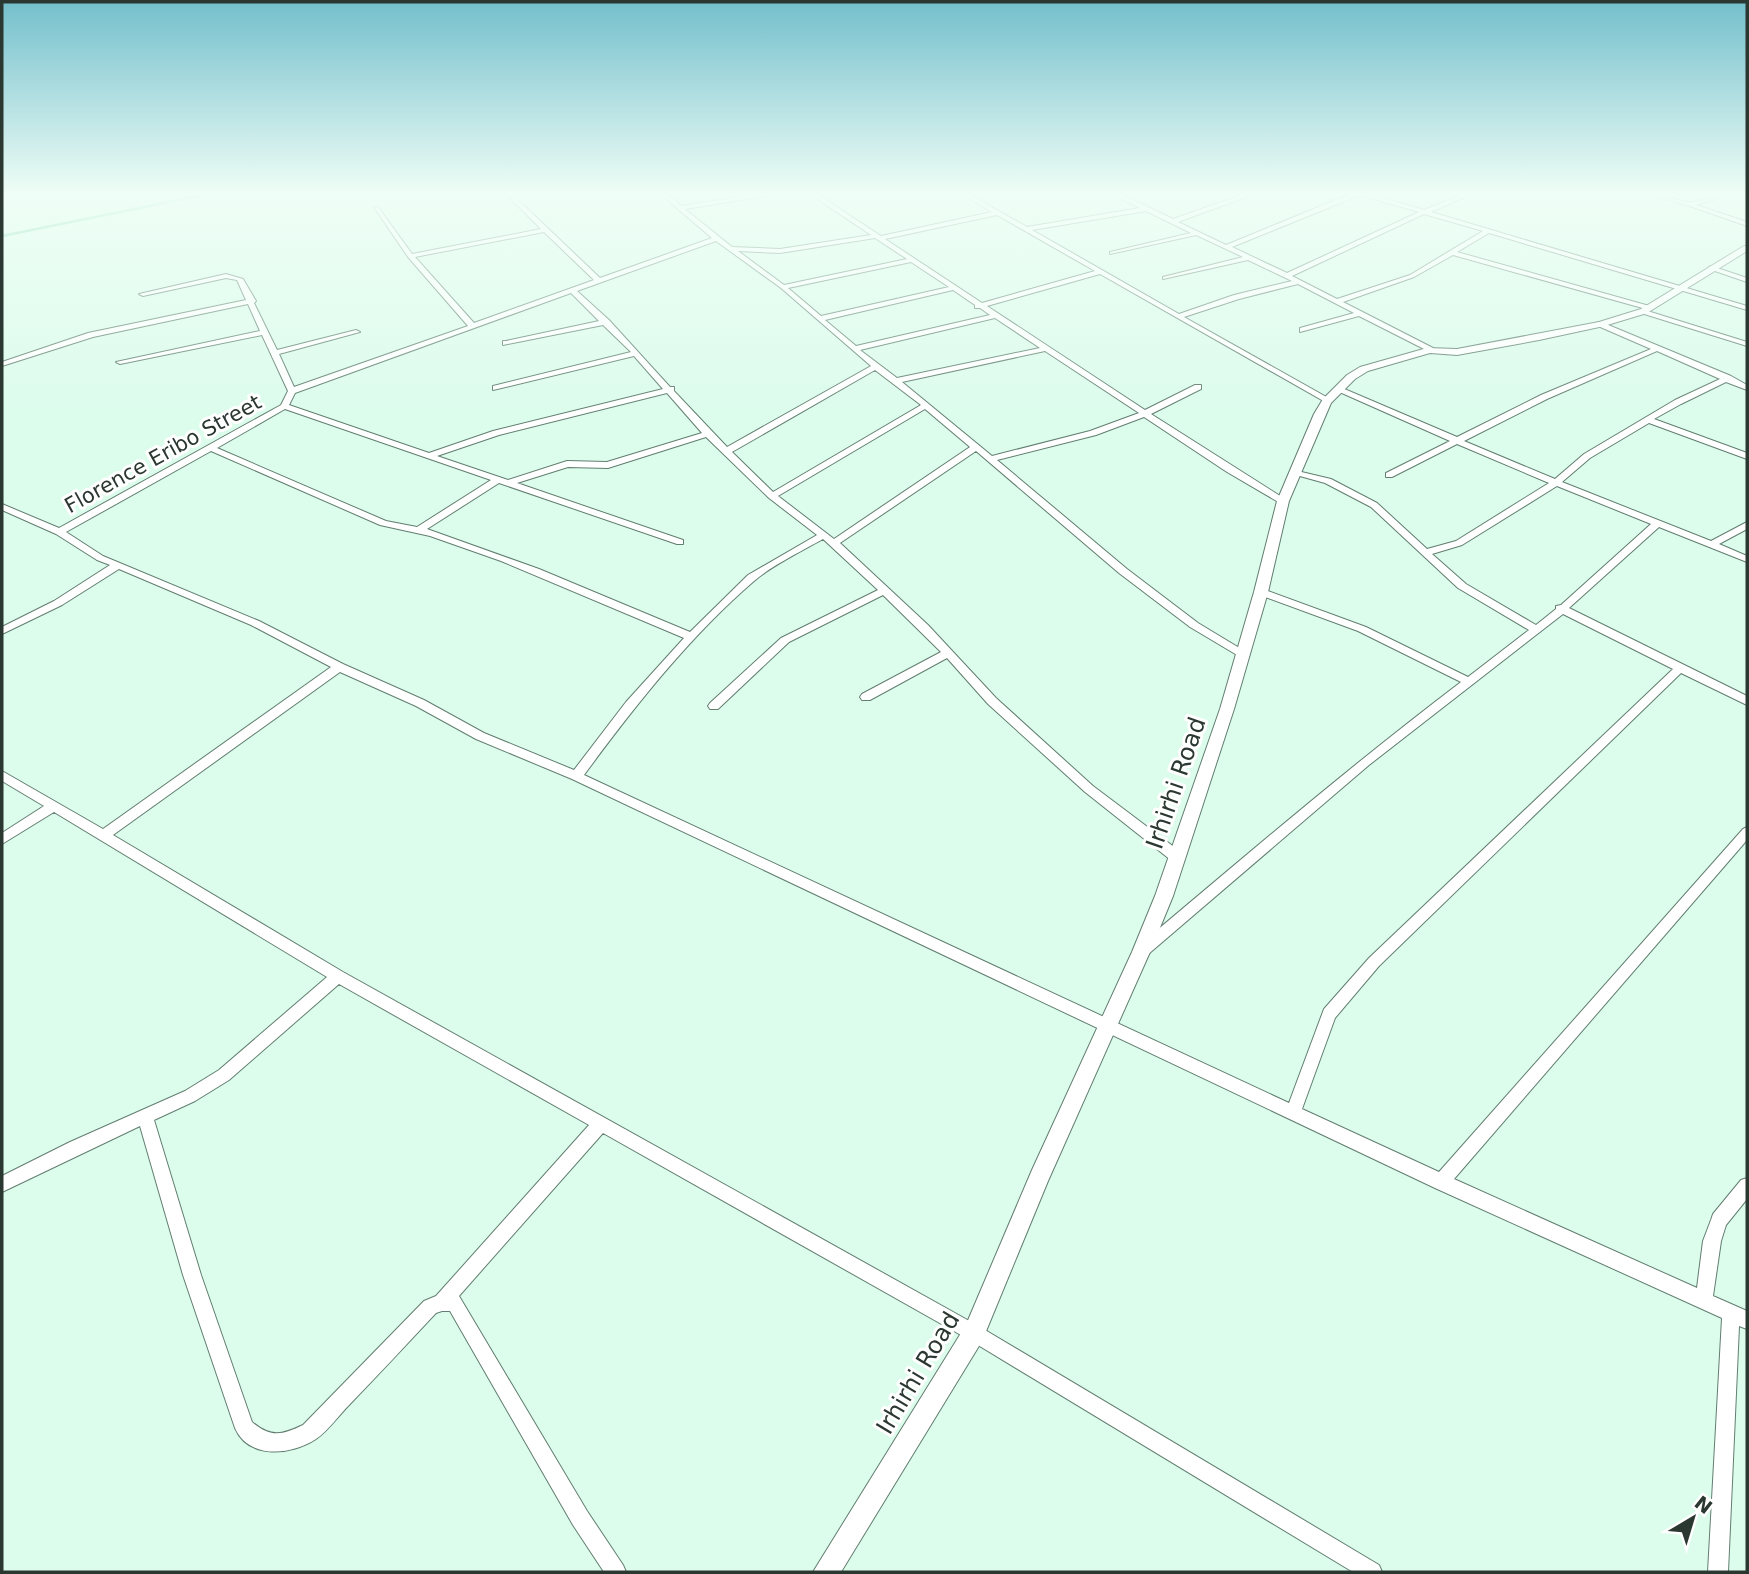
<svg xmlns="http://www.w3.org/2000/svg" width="1749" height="1574" font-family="'DejaVu Sans',sans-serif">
<rect width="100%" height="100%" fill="#dcfcec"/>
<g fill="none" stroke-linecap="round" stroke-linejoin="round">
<path stroke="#65cfa3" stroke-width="2.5" d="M2 236 218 192"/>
<defs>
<g id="minor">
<path d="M658 192H665L681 206 773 192H788L685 209 732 247 780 249 871 235 807 192H814L881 236 992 212 958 192H965L1027 227 1140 208 1108 192H1116L1173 219 1250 192H1259L1178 222 1226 245 1355 192H1364L1424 210 1468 192H1476L1431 212 1747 306V310L1489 233 1457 252 1653 307 1646 309 1453 255 1414 277 1343 302 1433 348V352H1430L1359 316 1300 332V328L1354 313 1298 284 1239 299 1184 317 1330 399 1331 401 1327 403 1100 274 987 306 1145 410 1195 385H1201V389L1151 414 1288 501 1283 504 1280 503 1227 472 1144 417 1096 435 997 460 1127 569 1198 623 1246 652 1247 654 1246 656 1242 658 1190 627 1119 573 976 451 840 543 928 625 996 698 1093 786 1182 853 1183 857 1182 861H1172L1085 792 988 704 947 658 870 700H862L860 697 862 694 941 652 883 595 789 642 718 709H710L708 706 710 703 781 638 878 590 823 539C802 551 771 566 754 581 690 636 634 707 584 775L1289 1103 1324 1009 1369 958 1673 669 1563 614 1369 765 1146 956 1141 958 1136 956 1134 952 1136 948C1243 858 1349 767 1461 682L1358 631 1257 594V590H1265L1366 627 1468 677 1529 630 1458 588 1371 507 1325 483 1289 473 1293 470 1331 479 1377 503 1427 549 1456 541 1549 483 1457 444 1392 477H1386V473L1450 441 1335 390 1342 388 1457 437 1541 395 1651 349 1598 326V322H1601L1731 376 1747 385V390L1726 382 1681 404 1654 419 1747 453V459L1649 423 1590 458 1562 482 1711 541 1747 522V529L1719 544 1747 556V562L1659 527 1569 608 1747 696V705L1681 673 1379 966 1335 1018 1302 1109 1439 1172 1743 829 1747 827V840L1454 1179 1697 1288 1703 1241 1711 1220 1713 1214 1741 1180 1747 1178V1199L1726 1225 1721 1241 1713 1296 1747 1311V1329L1739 1326 1728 1572H1708L1722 1318 1435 1188 572 779 476 739 416 706 340 672 113 835 343 972 980 1327 1379 1565 1382 1572H1353L968 1339 603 1133 459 1296 587 1511 623 1565 626 1572H604L573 1525 450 1311H442L436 1313C407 1344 379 1374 350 1404 339 1415 328 1431 316 1439 292 1455 249 1460 235 1428L183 1275 140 1126 2 1192V1176L70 1142 185 1091 219 1070 327 977 54 812 2 844V833L44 806 2 781V771L103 829 331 667 251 625 119 569 62 605 2 634V627L54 601 110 565 97 560 56 534 2 510V504L59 528 281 405 288 391 262 335 120 364 116 362 260 331 248 304 93 337 2 366V362L88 333 246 300 237 280 226 278 143 296 139 294 226 274 243 279 256 301 254 303 277 350 356 330 360 332 279 354 294 387 468 326 408 257 374 207H378L412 254 541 229 510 198 515 197 600 278 712 238ZM1360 195 1419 212 1287 273 1232 247ZM1146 211 1191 233 1110 252V254L1196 235 1243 257 1163 277V279L1248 260 1292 281 1234 295 1179 314 1032 230ZM1424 214 1483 231 1410 275 1337 299 1292 276ZM997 215 1095 271 982 303 885 239ZM544 232 594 280 474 323 415 257ZM875 238 907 259 784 285 738 251 780 253ZM716 241 781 288 871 366 727 447 674 391V387H670L609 320 577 291ZM911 262 949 287 821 316 788 288ZM953 290 975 305V308H980L990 315 856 346 825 320ZM571 293 599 321 506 341H503V345L603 325 631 352 493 386V390L634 356 663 389 493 431 429 453 289 405 295 393ZM995 318 1040 348 897 378 860 350ZM1045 351 1139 413 1090 431 992 456 902 382ZM1657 351 1720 379 1675 400 1584 454 1555 479 1464 441 1547 399ZM875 370 921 405 773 492 732 452ZM667 393 702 433 607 462 567 461 508 480 437 456 499 435ZM285 409 491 480 417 527 386 521 217 448ZM925 409 970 447 834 539 778 496ZM706 437 769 498 817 535 748 575 690 632 539 569 427 529 499 483 677 544H683V540L517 483 568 467 608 468ZM211 451 380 525 430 536 501 561 684 638 626 702 574 770 484 733 424 700 343 664 259 621 103 556 66 532ZM1557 486 1651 524 1561 605 1556 606V609L1536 625 1466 584 1432 554 1462 545ZM339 984 589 1125 436 1296 424 1301 303 1425C282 1435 271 1438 252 1422L201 1275 154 1120 195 1101 229 1080Z"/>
<path d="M1642 192C1659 192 1678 203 1693 202 1708 201 1722 192 1738 192L1696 205 1747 222V226L1687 205Z"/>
<path d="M1711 266 1747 278V282L1709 269V267Z"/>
<path d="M1641 309 1747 342V346L1641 313Z"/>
</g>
<path id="tertiary" d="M1744 246H1747V251L1647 313 1604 326 1539 340 1457 355 1430 353 1368 371 1355 379 1331 403 1289 501 1268 592 1234 709 1173 896 1150 952 1048 1181 982 1341 841 1572H813L966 1325 1032 1170 1132 952 1155 896 1220 709 1254 592 1277 501 1314 414 1323 399 1347 375 1360 367 1427 348 1457 349 1599 322 1641 309Z"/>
</defs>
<use href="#minor" stroke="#617e70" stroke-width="2"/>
<use href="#tertiary" stroke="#617e70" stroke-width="2"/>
<use href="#minor" fill="#fff" fill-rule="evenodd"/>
<use href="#tertiary" fill="#fff" fill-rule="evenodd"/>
</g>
<linearGradient id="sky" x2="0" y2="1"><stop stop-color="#73bfcc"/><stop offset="0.47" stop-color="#effef6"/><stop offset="1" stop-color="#effef6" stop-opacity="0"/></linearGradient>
<rect width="1749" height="412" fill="url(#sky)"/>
<g text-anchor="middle" stroke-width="6" stroke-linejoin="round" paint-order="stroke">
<g font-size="21" fill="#2b3731" stroke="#fff">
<text transform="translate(163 454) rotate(-29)" y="7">Florence Eribo Street</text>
</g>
<g font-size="24" fill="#2b3731" stroke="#fff">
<text transform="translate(1176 783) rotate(-71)" y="8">Irhirhi Road</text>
<text transform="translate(918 1373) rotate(-59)" y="8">Irhirhi Road</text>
</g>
</g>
<rect width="1749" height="1574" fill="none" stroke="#2b3731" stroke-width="7"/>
<g transform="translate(1693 1518) rotate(38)" stroke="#ffffff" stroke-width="5" paint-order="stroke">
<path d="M0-5L12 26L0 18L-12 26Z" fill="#2b3731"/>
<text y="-10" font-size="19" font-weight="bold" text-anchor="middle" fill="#2b3731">N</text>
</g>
</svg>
